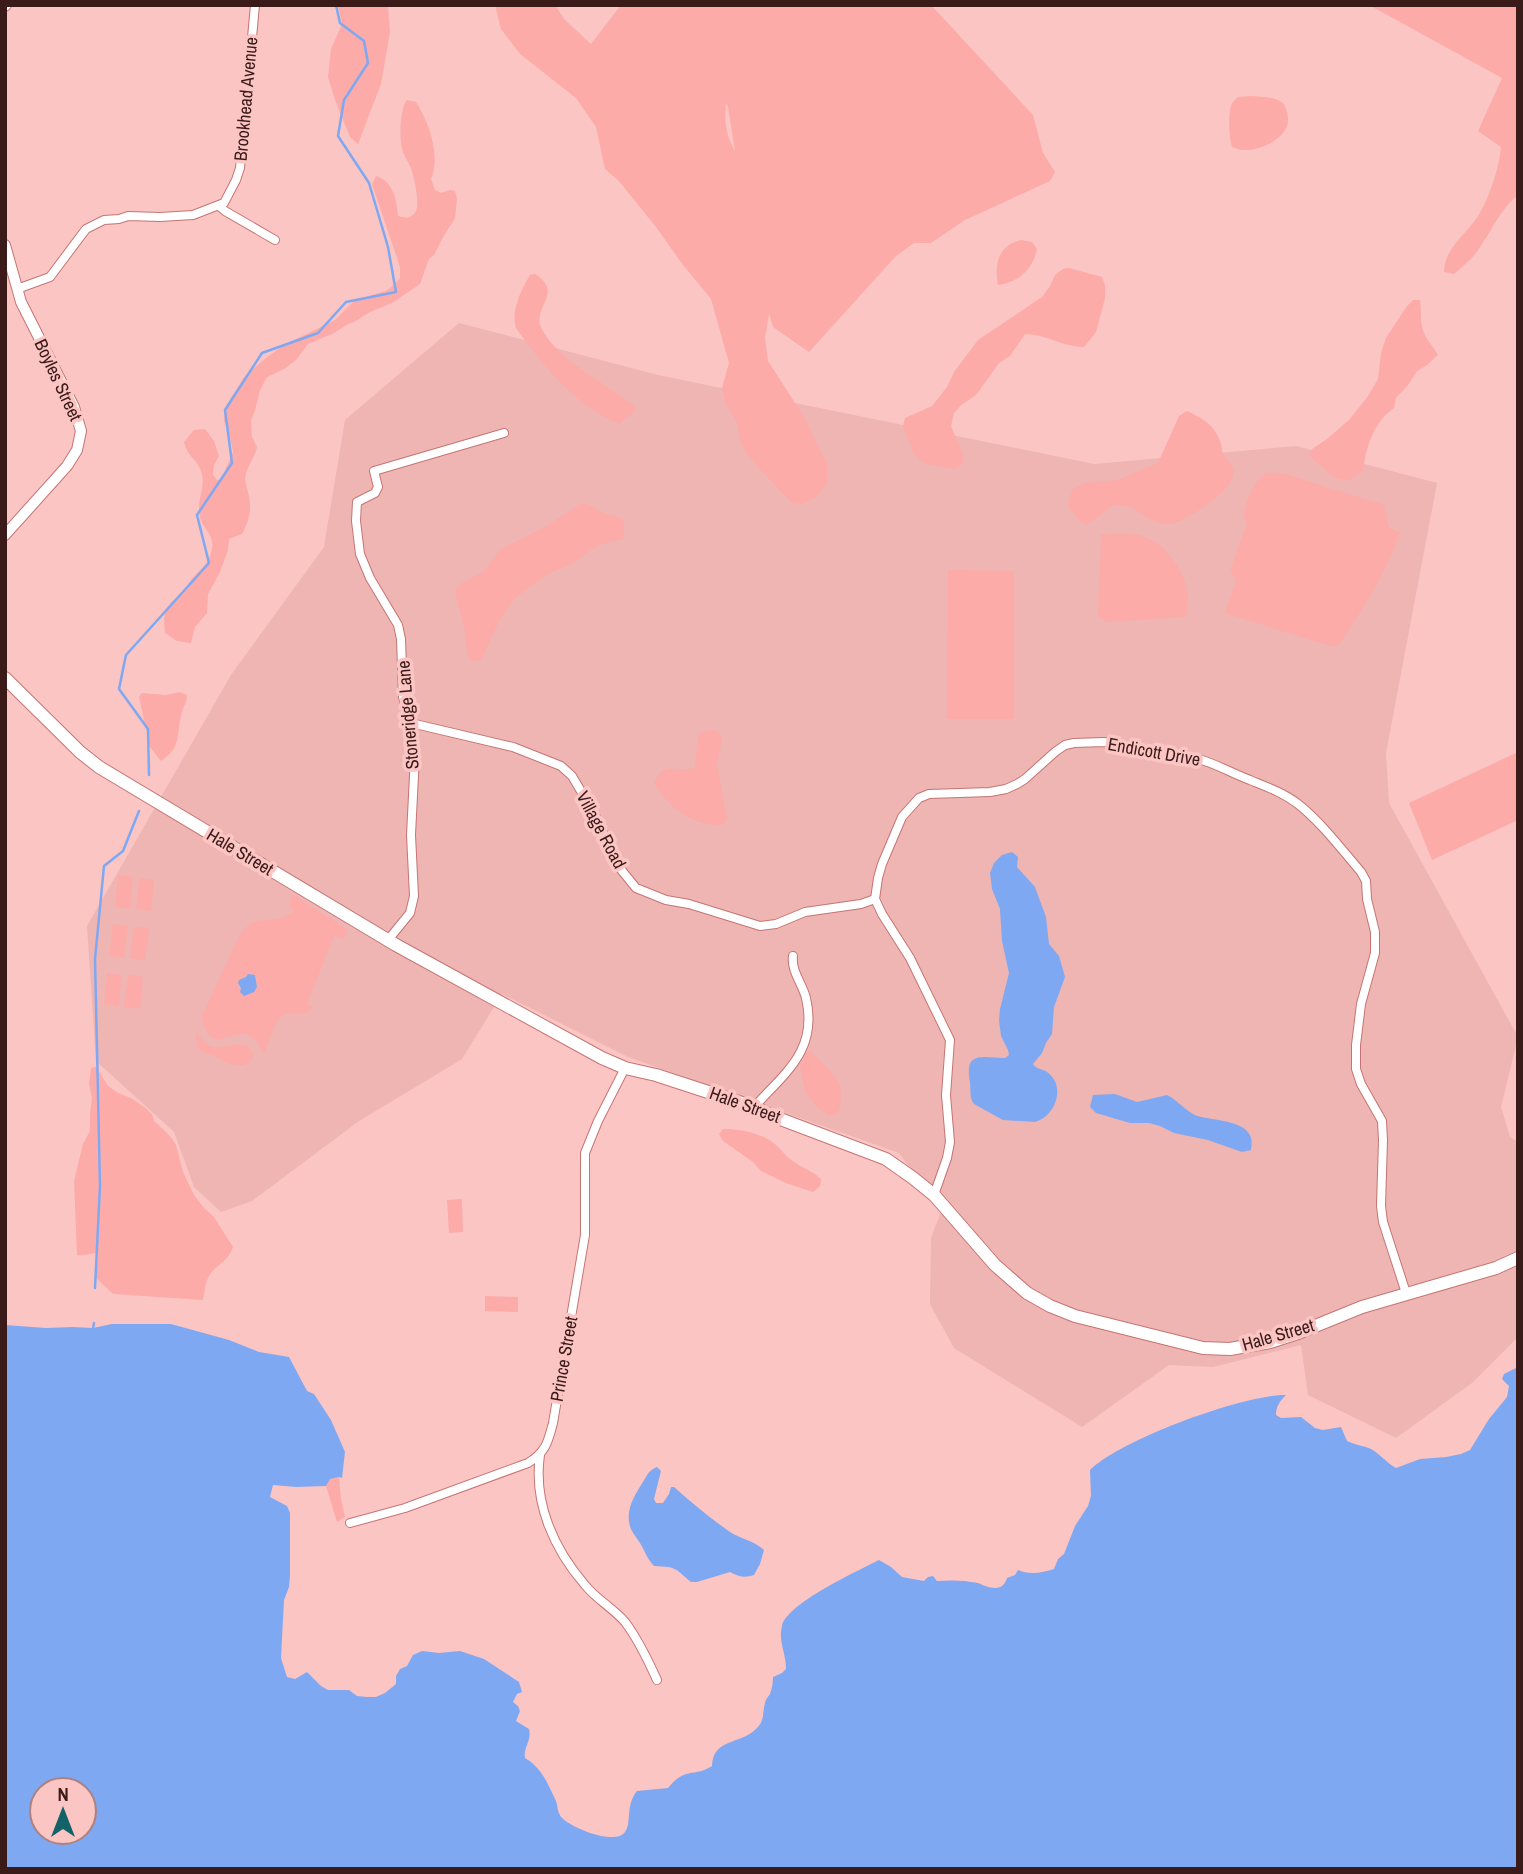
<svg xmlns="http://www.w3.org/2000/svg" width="1523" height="1874" font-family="'Archivo Narrow',sans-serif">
<rect width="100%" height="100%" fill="#fbc5c3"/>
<path fill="#eeb5b2" d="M459 323 658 375 1094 464 1296 446 1437 483 1386 753 1389 803 1518 1037 1501 1107 1510 1137 1518 1142V1337L1472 1383 1396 1438 1308 1395 1301 1345 1213 1367 1169 1365 1082 1427 954 1348 930 1304 931 1238 941 1212 899 1153 628 1057 502 994 462 1059 359 1121 252 1201 221 1212 194 1187 174 1132 96 1061 87 926 231 675 324 547 345 420Z"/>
<g fill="#fcaba9" fill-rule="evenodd">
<path d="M338 5H388L390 32 381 84 358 144 350 137 335 100 328 77 331 49 342 24Z"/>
<path d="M495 5H555L564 19 591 44 621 5H931L1033 115 1043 153 1055 172 1050 181 965 220 931 243H914L896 256 809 352 773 327 769 314 765 338 768 361 804 417 827 464V484L817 496 803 504 792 503 771 481 747 454 740 441 737 423 726 404 722 388 729 363 711 299 683 265 656 227 618 180 605 169 596 127 576 98 520 54 501 29ZM726 103 728 107 735 151C726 136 724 120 726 103Z"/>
<path d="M1369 5H1518V195C1501 208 1491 232 1478 250 1472 259 1462 267 1454 274L1444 272C1444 247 1470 232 1481 211 1491 192 1499 168 1501 147L1478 131 1502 78Z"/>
<path d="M1250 96C1260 97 1275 96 1283 103 1286 107 1288 114 1288 119 1289 138 1260 151 1243 150 1239 150 1236 148 1232 147 1229 138 1228 115 1231 106 1232 102 1235 100 1238 97Z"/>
<path d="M407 100 416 102C429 122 441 156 431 179L435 190 441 193 450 190 455 191 457 199 455 218 442 239 434 255 429 259 420 284 392 303 370 312 354 322 348 324 334 333 308 344 296 360 284 369 267 377 260 390 255 411 251 420 252 437 257 447C255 457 249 464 246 473 244 481 247 488 249 496 252 510 249 521 242 534L229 539 228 550 220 572 208 594 207 613 195 627 191 643 177 641 165 633C162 609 167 605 184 592 192 585 184 591 189 583 197 571 211 564 212 547 214 534 202 528 200 517 196 503 205 489 202 474 199 461 186 455 184 442L194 430 205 429 214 441 219 456 214 465 213 475 217 480H221L233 452 229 433 224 421V414L226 406 244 377 266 358 284 345 335 320 355 300 386 291 394 285 400 278V267L372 184 376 176C393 181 397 200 398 216L407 218C411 216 414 215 416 211 420 203 414 177 411 168 408 161 403 155 402 148 399 137 400 108 407 100Z"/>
<path d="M1021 240 1032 242 1037 249C1033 269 1018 283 998 285 994 265 998 245 1021 240Z"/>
<path d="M1069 268 1102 277 1105 285V298L1096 332 1084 347C1063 347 1045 334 1025 334L1010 356 999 363 976 395 961 405 954 413 951 426 963 455V464L954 469 925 464 914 454 903 426 905 418 932 406 947 387 954 372 978 340 1042 297 1050 286 1055 275 1063 269Z"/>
<path d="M535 274C566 294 529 307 543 331 560 362 608 384 635 407L634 412 619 424C573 403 545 368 516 328 511 309 521 291 530 275Z"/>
<path d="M1413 300H1420C1422 312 1419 324 1425 335 1428 342 1434 347 1438 355L1427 365 1417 371 1408 385 1396 398 1394 408C1374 422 1366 446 1363 471L1347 481 1333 477 1309 455 1312 449 1327 439 1350 419 1368 396 1378 379 1381 353 1386 338 1407 306Z"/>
<path d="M1187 411C1204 419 1215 425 1221 444 1222 446 1222 452 1223 454 1227 461 1234 464 1234 472 1235 489 1184 524 1168 524 1148 524 1145 512 1129 507 1125 505 1118 505 1113 505L1087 525 1079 520 1068 506 1072 490 1084 483 1118 480 1158 463 1179 416Z"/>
<path d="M1268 473 1286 474 1384 505 1389 528 1400 532C1384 577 1364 607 1338 646H1330L1225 613 1236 580 1230 571 1247 523 1243 515C1248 499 1252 481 1268 473Z"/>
<path d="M580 504C590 503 593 508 602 512 620 520 628 512 623 539L598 545 571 564 552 572 532 585 515 598 500 619 482 658 477 661 470 660 466 647 465 632 455 592 457 586 484 571 501 549 547 526Z"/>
<path d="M1101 534C1111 534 1123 533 1133 534 1160 537 1182 565 1187 590 1188 598 1187 608 1186 617L1106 622 1098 616Z"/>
<path d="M948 570 1014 571V719H947Z"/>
<path d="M180 692 187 695C187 702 184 705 182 711 176 733 183 746 161 761L150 747 139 697 142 693 166 695Z"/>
<path d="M710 730 716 731 721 735 722 740 717 764 727 819 722 825C694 827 667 806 654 783 662 760 679 773 694 768 697 756 696 743 700 732Z"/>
<path d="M1518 752V820L1432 860 1409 803Z"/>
<path d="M118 875 133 877 130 909 115 907Z"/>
<path d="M139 878 154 880 151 911 136 909Z"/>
<path d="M292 894 348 930 343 939 334 936 307 1004 313 1007C305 1018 292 1008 281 1017 271 1026 270 1043 263 1054 246 1010 221 1055 207 1032 204 1027 202 1022 202 1016L240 934C255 916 259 923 278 919 284 918 288 914 294 912V910L289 907ZM250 973 255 975 257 986 253 992 240 990 238 983 239 980Z"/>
<path d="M113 924 128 926 124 958 109 956Z"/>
<path d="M134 927 149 928 145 960 130 958Z"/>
<path d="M107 973 122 975 119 1006 104 1005Z"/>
<path d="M128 975 143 977 140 1009 124 1007Z"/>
<path d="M196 1032C201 1037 205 1045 213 1047 228 1051 249 1033 253 1057 242 1074 227 1062 214 1056 208 1054 203 1053 199 1049 196 1044 196 1038 196 1032Z"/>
<path d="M811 1051C823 1066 843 1077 841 1097 840 1104 841 1108 837 1114L829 1116 816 1106 806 1093 800 1068 805 1053Z"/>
<path d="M96 1067 108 1086 118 1093 131 1098 144 1107 152 1114 154 1121 170 1136 176 1145 183 1172 194 1195 204 1208 214 1217 233 1247C229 1260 219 1263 211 1273 205 1281 205 1291 203 1300L113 1294 96 1278 98 1253C89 1253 87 1256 77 1255L74 1181 83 1144 90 1131V1114L92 1098 89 1084 91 1068Z"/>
<path d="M723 1129C741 1129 762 1133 776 1145 782 1150 786 1157 793 1161 802 1168 813 1171 821 1179L820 1186 813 1192 786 1183 761 1171 753 1162 723 1141 719 1134Z"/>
<path d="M462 1199 463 1232 449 1233 447 1200Z"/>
<path d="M485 1296 518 1297V1312L485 1311Z"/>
<path d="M339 1477 341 1499 345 1517 337 1522 326 1486 330 1479Z"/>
</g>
<g fill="#7fa8f2" fill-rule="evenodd">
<path d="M1012 852 1018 857 1017 867 1035 887 1046 917 1049 944 1059 956 1065 977 1054 1007 1052 1034 1046 1043 1042 1053 1033 1064C1037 1070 1041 1068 1047 1072 1067 1086 1055 1117 1035 1122L1003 1120 974 1104C969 1097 971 1091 970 1082 964 1051 981 1057 1005 1058L1009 1055 1008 1050 1001 1036 999 1020 1000 1009 1009 973 1002 941 1000 909 992 889 990 873 994 863 1002 855Z"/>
<path d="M248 974 255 975 257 987 254 992 244 996 240 992 241 988 238 983 239 980 246 977Z"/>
<path d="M1115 1094 1137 1102 1167 1095C1177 1100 1185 1110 1195 1115 1212 1122 1259 1118 1251 1150L1242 1152 1208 1140 1174 1133 1160 1126 1149 1123H1130L1096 1113 1090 1107 1093 1095Z"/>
<path d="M112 1324H171L229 1340 259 1352 289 1357 307 1391 314 1394 331 1420 345 1452 342 1478 339 1477 330 1479 326 1486 296 1487 273 1485 270 1497 287 1506 290 1513V1576L289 1587 284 1600 281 1658 287 1677 295 1679 307 1672 321 1686 328 1690H349L357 1696 367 1697H376L385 1693 396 1684V1676L400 1669 407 1666 413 1655 422 1651 439 1653 460 1651 484 1659 519 1682 522 1692 517 1694 513 1702 518 1706 520 1711 516 1721 529 1729C532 1741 523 1747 525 1758 542 1768 548 1784 556 1801 558 1807 557 1811 561 1817 571 1828 615 1846 625 1832 632 1823 625 1806 637 1791L668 1788C686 1766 693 1778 712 1766 713 1738 740 1745 756 1729 765 1721 762 1714 765 1703 765 1700 768 1697 770 1694 772 1688 773 1683 773 1677L782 1673 786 1669C786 1653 778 1641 782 1626 787 1603 858 1571 879 1560L891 1567 902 1577 924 1581 928 1577 933 1576 937 1581C951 1580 964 1580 978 1583 983 1585 989 1588 995 1588 1002 1588 1005 1584 1007 1578L1015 1575 1018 1570C1028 1575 1043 1573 1054 1569L1058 1559 1064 1554 1075 1526 1088 1506 1091 1496 1090 1470C1120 1440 1244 1394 1286 1395 1280 1401 1276 1406 1276 1415L1281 1418 1301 1417 1315 1428 1323 1430 1341 1427 1347 1441C1355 1445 1365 1446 1371 1449 1380 1454 1387 1463 1396 1468L1420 1459 1446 1457 1461 1454 1470 1450 1489 1419 1507 1397 1509 1386 1502 1379 1504 1374 1518 1367V1869H5V1325L46 1328 72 1327 93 1328ZM84 1790V1832H42V1790Z"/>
<path d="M657 1467 661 1471 654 1499 656 1503H663L669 1494 671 1487H674C692 1503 710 1518 730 1532 741 1539 755 1541 764 1550L760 1564 754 1575C745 1578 739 1577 730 1572L697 1582H691C674 1568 678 1567 654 1566 647 1559 645 1551 640 1543 637 1538 633 1534 631 1529 624 1512 634 1496 643 1482 647 1475 649 1470 657 1467Z"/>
</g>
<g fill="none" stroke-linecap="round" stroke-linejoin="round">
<g stroke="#7fa8f2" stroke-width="2.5">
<path d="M149 775 148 729 119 689 126 655 209 563 197 515 232 463 225 410 262 353 318 333 346 302 396 292 388 247 369 183 338 136 344 100 368 63 364 41 340 23 336 5"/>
<path d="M95 1288 100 1186 95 959 104 866 123 851 139 811"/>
<path d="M93 1329 94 1323"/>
</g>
<defs>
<g id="minor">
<path d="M219 206 225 211 275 240"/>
<path d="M17 289 50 277 86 229 104 220 119 219 128 216 160 217 193 215 224 203 236 180 240 168 255 5"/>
<path d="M411 723 513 747 561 766 572 776 595 815 619 867 636 888 666 900 689 904 760 926 776 924 805 912 861 904 875 899"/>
<path d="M388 940 410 913 414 896 411 835 415 756 411 723 403 697 401 639 398 625 370 578 360 554 356 521 357 502 375 493 378 487 374 471 504 433"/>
<path d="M754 1107C786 1072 818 1050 806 998 802 983 791 971 793 956"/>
<path d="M934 1195 947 1158 950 1142 946 1095 950 1040 910 958 882 914 875 899 878 878 882 864 902 817 919 798 929 794 990 792 1006 789 1017 784 1025 779 1055 752 1065 745 1074 743 1104 742 1195 758C1215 763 1231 773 1250 780 1267 787 1284 793 1298 804 1320 821 1343 851 1361 872L1366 881 1367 899 1375 932V953L1361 1004 1356 1045V1069L1361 1084 1382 1121 1383 1140 1381 1206 1383 1222 1406 1293"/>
<path d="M540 1455C533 1503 554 1549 585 1585 596 1599 613 1608 625 1622 638 1639 648 1660 657 1680"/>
<path d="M350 1523 405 1508 528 1463C546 1452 548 1442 553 1423L585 1235V1153L598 1121 625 1068"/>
</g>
<g id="tertiary">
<path d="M5 6 6 5"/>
<path d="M5 245 21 302 74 407 81 431 77 450 67 466 5 535"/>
</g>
<path id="secondary" d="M5 678 80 752 99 767 396 945 602 1058 625 1068 656 1075 754 1107 775 1117 886 1159 913 1178 934 1195 995 1265 1027 1293 1050 1306 1075 1316 1203 1348 1230 1349 1270 1342 1298 1333 1362 1307 1496 1268 1518 1258"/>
</defs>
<use href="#minor" stroke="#c67473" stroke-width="10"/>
<use href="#tertiary" stroke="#c67473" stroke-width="12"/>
<use href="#secondary" stroke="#c67473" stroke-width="14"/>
<use href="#minor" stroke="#fff" stroke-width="8"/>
<use href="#tertiary" stroke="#fff" stroke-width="10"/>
<use href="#secondary" stroke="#fff" stroke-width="12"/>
</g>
<g text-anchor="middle" stroke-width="7" stroke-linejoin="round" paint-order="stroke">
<g font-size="18" fill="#3b1a1a" stroke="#fbc5c3">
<text transform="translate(246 99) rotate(-85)" y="6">Brookhead Avenue</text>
<text transform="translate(58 380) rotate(65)" y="6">Boyles Street</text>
<text transform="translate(408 715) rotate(-95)" y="6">Stoneridge Lane</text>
<text transform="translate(1154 752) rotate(10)" y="6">Endicott Drive</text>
<text transform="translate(601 830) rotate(62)" y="6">Village Road</text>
<text transform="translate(240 852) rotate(31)" y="6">Hale Street</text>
<text transform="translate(745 1105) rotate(20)" y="6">Hale Street</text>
<text transform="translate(1278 1335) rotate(-16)" y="6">Hale Street</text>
<text transform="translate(564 1359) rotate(-80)" y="6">Prince Street</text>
</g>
</g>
<rect width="1523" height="1874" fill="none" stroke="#3b1a1a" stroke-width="14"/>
<g transform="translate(63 1811)"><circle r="33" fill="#fbc5c3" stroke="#ae817f" stroke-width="2"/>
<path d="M0-5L12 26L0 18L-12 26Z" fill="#126267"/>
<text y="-10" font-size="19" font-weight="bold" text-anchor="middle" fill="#3b1a1a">N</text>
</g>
</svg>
